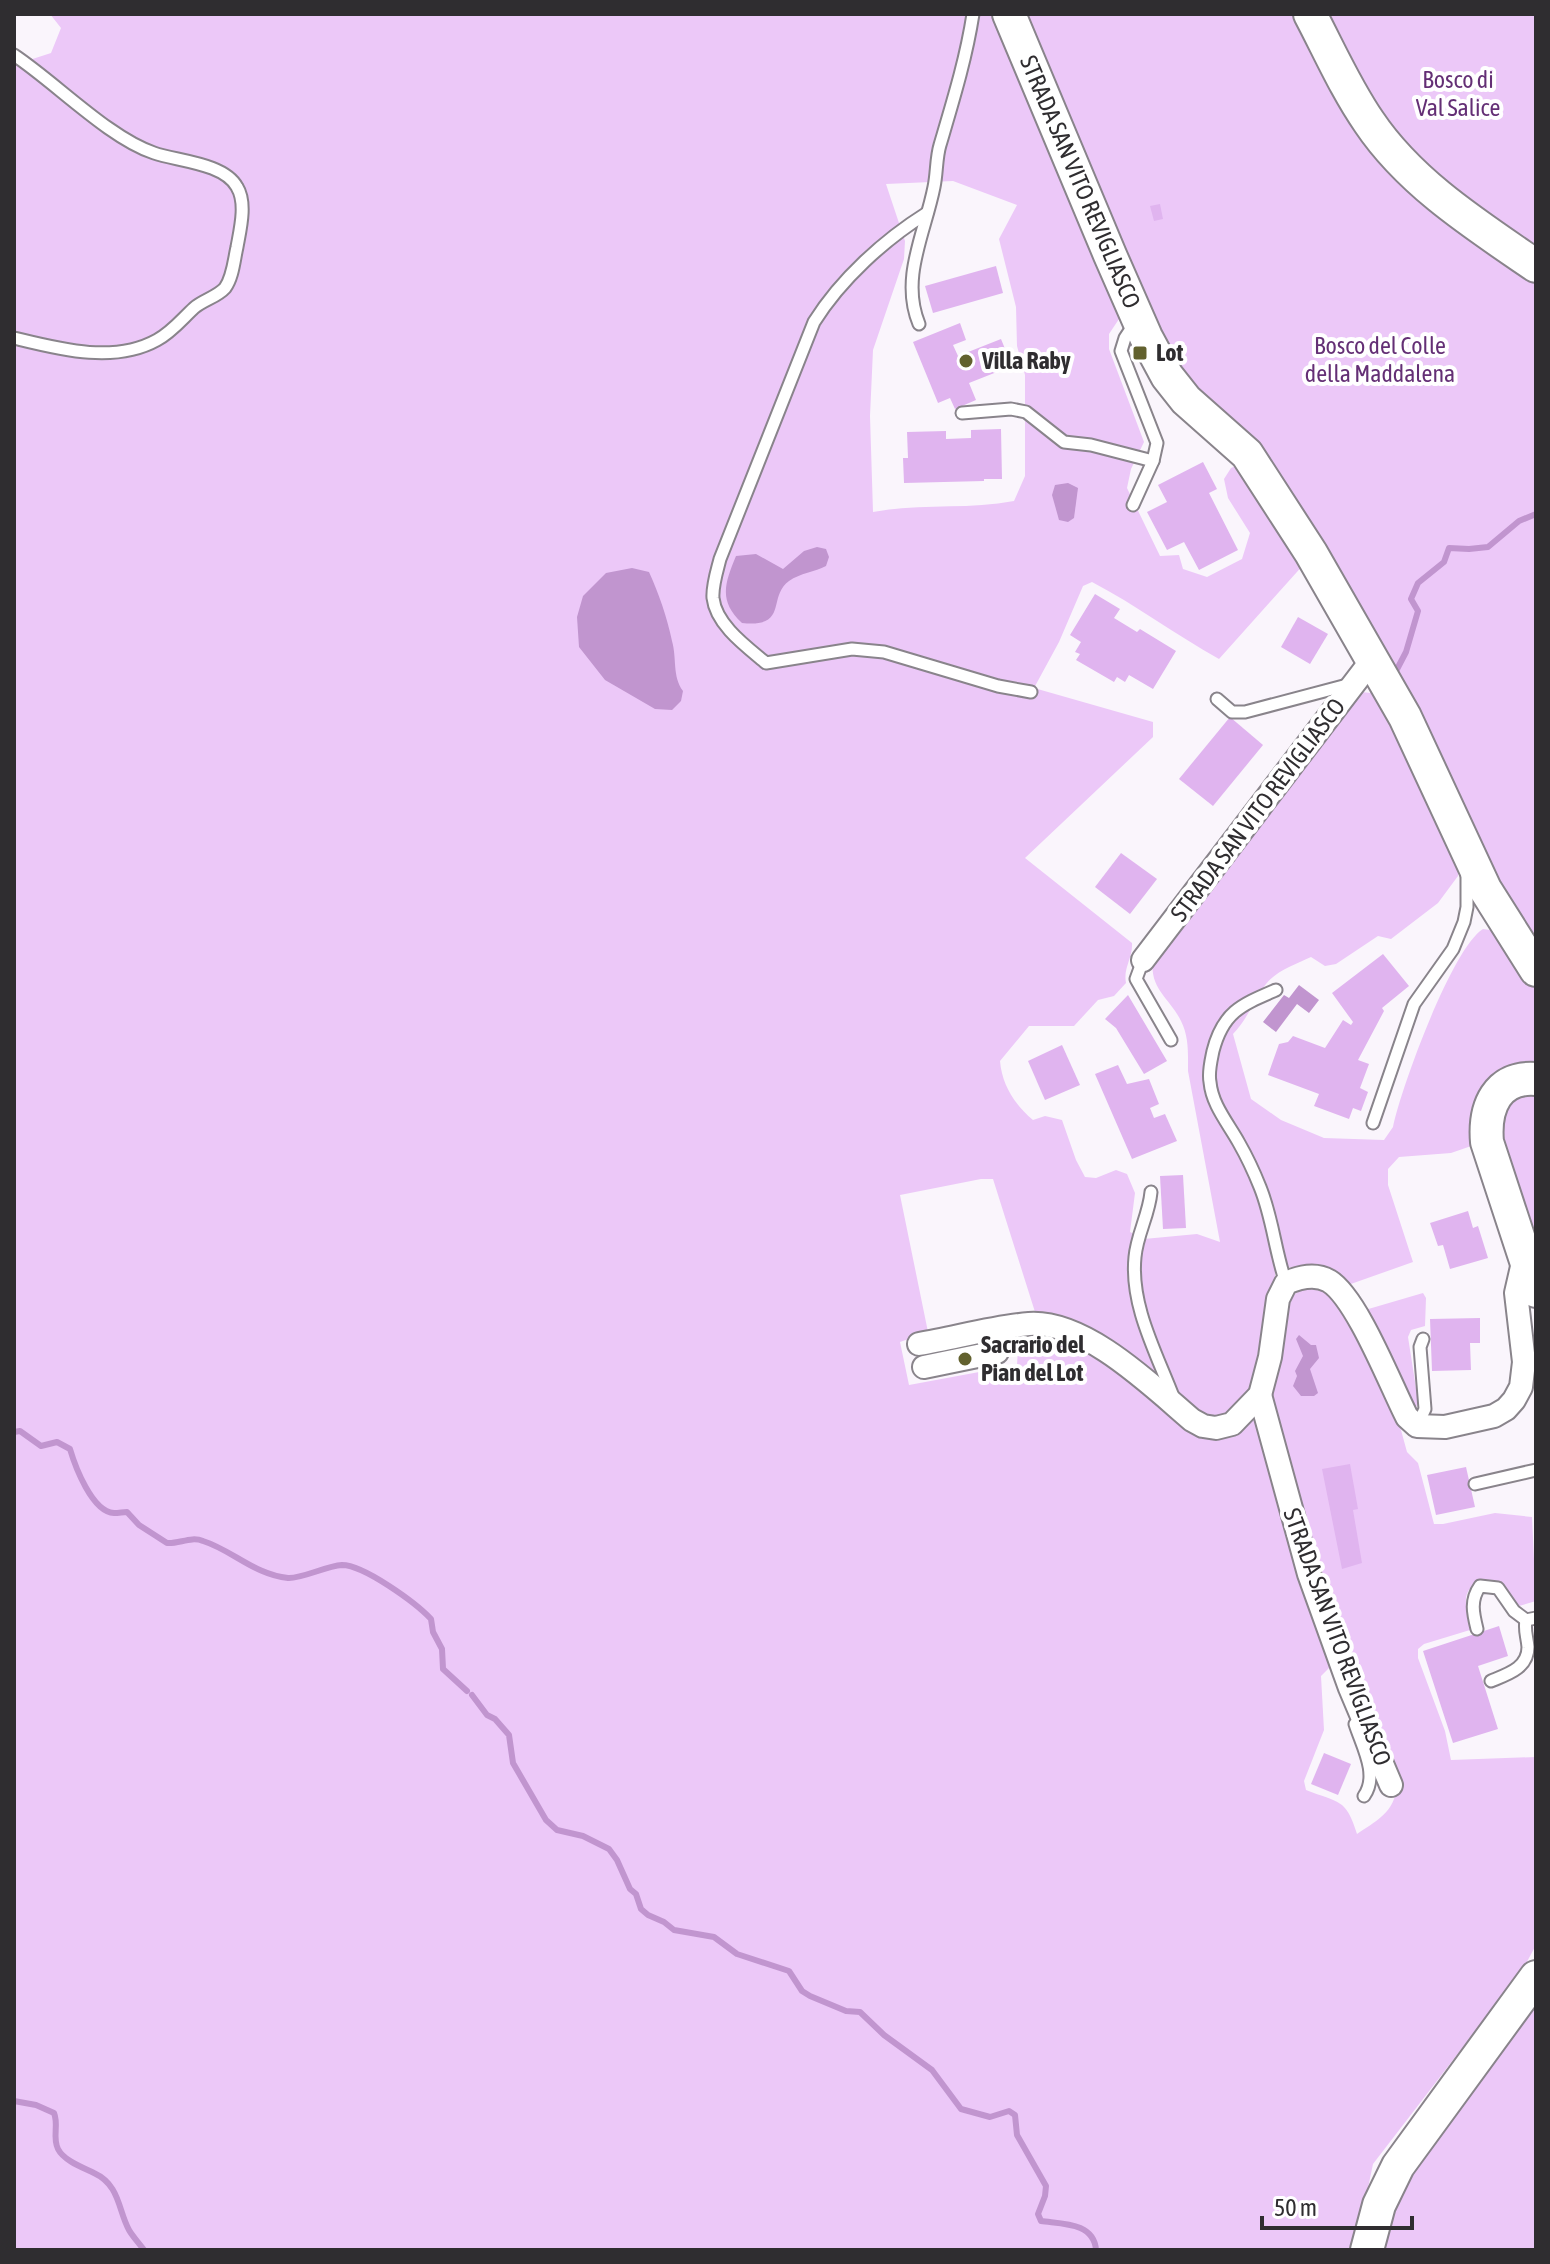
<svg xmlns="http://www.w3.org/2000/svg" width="1550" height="2264" font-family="'Asap Condensed',sans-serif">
<rect width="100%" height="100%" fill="#faf5fc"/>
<g fill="#ecc8f8" fill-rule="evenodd">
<path d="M50 14H995L1040 131 1123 313 1109 334V349L1144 442 1131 469 1127 488 1160 556 1179 555 1183 569 1207 577 1242 559 1250 533 1228 498 1224 479 1231 468 1243 463 1305 563 1219 659C1176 635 1136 605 1092 582L1083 586 1059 642 1034 688 1153 722V737L1025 858 1132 943C1133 958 1123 968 1126 983L1114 996 1098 1000 1074 1026H1029L1000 1061C1002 1085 1015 1105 1033 1120L1045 1116 1062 1120 1076 1160 1085 1177 1096 1178 1116 1170 1127 1174 1135 1193 1130 1232 1144 1239 1197 1234 1220 1242 1188 1071C1188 1053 1189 1037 1181 1021 1170 998 1149 989 1153 960L1361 692 1381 694 1460 857 1458 876 1438 903 1391 939 1378 936 1336 964 1325 966 1311 957C1296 964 1276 971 1266 984 1253 1001 1249 1017 1233 1034L1251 1099 1281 1120 1324 1138 1384 1140 1393 1127C1401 1088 1452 948 1483 929L1497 931 1526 978 1536 988V1069L1480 1143 1451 1153 1399 1157 1388 1169V1185L1413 1262 1348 1285 1308 1266 1275 1268V1278L1265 1318 1264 1343 1253 1389 1230 1414 1217 1417 1200 1413 1035 1312 993 1179H981L900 1195 928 1332 900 1342 909 1385 1017 1365 1018 1349 1025 1335 1037 1333 1079 1344 1217 1439 1234 1437 1256 1415 1331 1666 1321 1676 1324 1730 1304 1781 1306 1790C1339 1803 1346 1798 1357 1834 1381 1818 1397 1810 1397 1780L1307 1552 1271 1391 1286 1301C1312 1277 1329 1289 1347 1313L1401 1430 1407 1452 1418 1463 1434 1524H1443L1495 1513 1532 1517 1536 1601 1519 1606C1513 1600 1509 1591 1503 1585 1491 1575 1468 1581 1466 1598 1465 1608 1470 1619 1470 1630L1424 1644 1418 1649V1658L1445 1731 1451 1760 1536 1757V1945L1523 1969 1373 2164 1363 2212 1350 2250H14V65L51 53 61 28ZM953 181 1017 205 999 239 1016 307 1017 346 1025 375V476L1014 501C967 510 921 503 873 512L870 416 873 350 904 259 905 241 886 184Z"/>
<path d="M1021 14H1297L1332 84 1536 280V954L1458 810 1179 376Z"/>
<path d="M1323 14H1536V252L1441 185 1389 135Z"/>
<path d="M1536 1093V1258L1498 1146 1499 1109 1512 1097Z"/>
<path d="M1423 1293 1426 1298 1425 1326 1411 1330 1408 1337 1418 1401 1417 1406 1413 1407 1365 1310Z"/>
<path d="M1536 1993V2250H1378L1408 2173Z"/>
</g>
<g fill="#c195cf">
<path d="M1068 483 1078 488 1074 518 1068 522 1059 520 1052 495 1055 485Z"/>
<path d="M817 547 826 549 829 557 826 566C815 572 800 573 789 581 767 597 789 628 742 623 718 601 725 583 736 556L756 554 783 569 804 551Z"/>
<path d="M632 568 649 572C659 594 667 617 672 641 677 658 672 676 683 691L681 701 672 710 655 709 605 680 579 647 577 617 583 596 606 573Z"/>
<path d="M1299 985 1319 1000 1309 1013 1297 1004 1276 1032 1263 1022 1284 995 1289 998Z"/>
<path d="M1299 1335 1311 1345H1316L1319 1358 1310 1369 1318 1393 1314 1396H1301L1293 1386 1297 1376 1295 1371 1303 1356 1296 1339Z"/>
</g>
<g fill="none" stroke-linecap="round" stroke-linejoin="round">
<g stroke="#c195cf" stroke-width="6">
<path d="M1394 675 1406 652 1418 611 1411 599 1418 583 1444 562 1449 548 1469 549 1488 547 1519 521 1536 514"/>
<path d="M14 1432 20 1431 41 1446 57 1442 70 1449C75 1466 92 1512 114 1513 119 1513 123 1512 127 1512L139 1525 167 1543C179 1544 191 1536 203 1541 232 1550 255 1575 288 1578 301 1579 326 1566 342 1565 364 1565 416 1603 431 1619L433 1632 442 1649 443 1669 467 1691"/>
<path d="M472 1695 487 1715 495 1719 509 1735 513 1763 546 1820 557 1830 583 1836 609 1849 617 1860 630 1889 636 1894 641 1909 648 1915 664 1922 674 1930 714 1937 737 1954 789 1971 802 1991 810 1996 846 2011 860 2012 884 2035 932 2070 961 2109 990 2117 1009 2111 1015 2115 1017 2135 1046 2186 1045 2196 1038 2214 1041 2221C1061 2224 1094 2222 1096 2250"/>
<path d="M14 2101 36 2105 54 2113C59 2125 52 2137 58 2149 64 2161 84 2168 94 2173 120 2185 118 2210 129 2230 133 2237 139 2243 144 2250"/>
</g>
</g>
<g fill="#e0b4ef">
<path d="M1160 204 1163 219 1154 221 1150 206Z"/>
<path d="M996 266 1003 293 933 313 925 286Z"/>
<path d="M960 323 966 340 953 345 958 356 1001 339 1012 366 969 383 976 400 955 409 950 398 938 403 913 342Z"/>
<path d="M1001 429 1002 479H984V481L904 483 903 458H908L907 432 946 431V439L971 438V430Z"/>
<path d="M1203 462 1217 489 1209 493 1238 550 1199 570 1184 542 1167 550 1147 512 1167 502 1158 485Z"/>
<path d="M1095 594 1120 609 1114 618 1137 632 1140 629 1176 651 1153 689 1129 675 1125 682 1117 677 1114 682 1076 660 1080 654 1075 652 1081 642 1070 635Z"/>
<path d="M1298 617 1328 634 1310 664 1281 647Z"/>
<path d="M1230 717 1263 745 1213 806 1179 779Z"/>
<path d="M1121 853 1157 879 1130 914 1095 887Z"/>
<path d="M1383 954 1409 986 1382 1008 1384 1011 1358 1060 1369 1064 1360 1088 1368 1092 1361 1111 1353 1108 1349 1119 1314 1106 1319 1094 1268 1075 1279 1044 1288 1042 1293 1036 1325 1048 1343 1020 1351 1025 1353 1022 1332 993Z"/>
<path d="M1128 995 1167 1061 1144 1074 1116 1028 1105 1019Z"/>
<path d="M1062 1045 1080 1085 1045 1100 1028 1061Z"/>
<path d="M1118 1065 1127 1084 1149 1079 1159 1104 1150 1108 1154 1118 1165 1114 1177 1141 1132 1159 1095 1074Z"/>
<path d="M1183 1175 1186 1228 1163 1229 1160 1176Z"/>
<path d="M1468 1211 1473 1228 1478 1226 1488 1258 1450 1269 1443 1245 1438 1246 1430 1223Z"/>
<path d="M1480 1318V1343H1470L1471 1370 1432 1371 1430 1319Z"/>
<path d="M1350 1464 1358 1509 1353 1510 1362 1563 1342 1569 1322 1469Z"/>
<path d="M1466 1467 1475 1507 1436 1515 1427 1475Z"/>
<path d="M1499 1626 1508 1656 1478 1666 1498 1729 1453 1743 1423 1651Z"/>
<path d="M1324 1753 1351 1764 1338 1795 1311 1784Z"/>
</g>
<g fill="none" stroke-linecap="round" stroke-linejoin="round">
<defs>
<g id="lane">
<path d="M14 55C56 83 109 138 154 153 177 161 224 163 237 187 247 203 240 230 237 247 234 260 233 277 225 288 217 297 203 300 194 308 182 319 172 332 157 340 114 364 59 349 14 338"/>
<path d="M927 213C884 240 841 279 814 322L720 559C717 571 712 586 713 598 716 625 747 647 766 663L852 649 884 652 998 686 1031 692"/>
<path d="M919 324C900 278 925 233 934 187 937 173 936 158 940 145 953 101 966 59 973 14"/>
<path d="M962 413 1011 409 1026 412 1064 442 1091 445 1153 461"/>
<path d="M1133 505 1153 461 1157 443 1121 351 1125 338 1135 323"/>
<path d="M1217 699 1232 712H1245L1351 684"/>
<path d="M1143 960 1136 979 1171 1040"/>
<path d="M1276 990C1241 1005 1223 1012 1213 1051 1211 1061 1208 1072 1210 1082 1212 1105 1228 1123 1239 1143 1247 1157 1254 1172 1260 1187 1273 1219 1275 1252 1286 1283"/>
<path d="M1373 1123 1414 1004 1453 949 1464 922 1467 907V875"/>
<path d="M1151 1192C1149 1215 1137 1234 1135 1257 1130 1306 1157 1354 1174 1399"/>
<path d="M1417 1426 1425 1409 1420 1347 1423 1339"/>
<path d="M1475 1484 1536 1470"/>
<path d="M1477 1629C1473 1613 1470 1600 1480 1586L1498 1588 1514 1611 1526 1620"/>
<path d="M1491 1681C1508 1674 1528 1668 1528 1647 1527 1636 1524 1630 1526 1620L1536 1618"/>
<path d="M1355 1724C1362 1746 1379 1775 1364 1796"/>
</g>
<g id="street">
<path d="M1143 960 1372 660"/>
<path d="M919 1344C955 1338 993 1327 1029 1324 1085 1320 1152 1386 1192 1420L1203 1426 1216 1428 1232 1424 1260 1395 1270 1357 1278 1299 1286 1283C1300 1277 1315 1273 1329 1281 1357 1298 1391 1386 1407 1417L1417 1426 1445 1427 1494 1416 1506 1409 1514 1400 1521 1387 1524 1362 1516 1293 1524 1258"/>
<path d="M924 1367 997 1352"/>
<path d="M1260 1395 1309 1574 1350 1688 1391 1785"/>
</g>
<g id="secondary">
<path d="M1009 14 1110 255 1146 337 1167 376 1186 400 1247 454 1311 553 1405 717 1485 889 1536 970"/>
<path d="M1310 14C1329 50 1346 89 1369 122 1410 183 1476 225 1536 266"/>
<path d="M1536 1079C1497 1076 1484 1107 1487 1142L1536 1291"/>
<path d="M1367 2250 1379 2205 1398 2166 1536 1977"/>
</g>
</defs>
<use href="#lane" stroke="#89848b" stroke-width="15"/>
<use href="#street" stroke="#89848b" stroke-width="26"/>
<use href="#secondary" stroke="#89848b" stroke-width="36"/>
<use href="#lane" stroke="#fff" stroke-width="11"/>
<use href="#street" stroke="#fff" stroke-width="22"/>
<use href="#secondary" stroke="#fff" stroke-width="32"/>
</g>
<g fill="#62612e" stroke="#fff" stroke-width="3">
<rect x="1132" y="345" width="16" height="16" rx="4"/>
<circle cx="966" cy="361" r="8"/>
<circle cx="965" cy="1359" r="8"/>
</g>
<g text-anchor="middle" stroke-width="8" stroke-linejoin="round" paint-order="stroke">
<g font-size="24" fill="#642f75" stroke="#fff">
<text x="1458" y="88">Bosco di<tspan x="1458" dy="28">Val Salice</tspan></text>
<text x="1380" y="354">Bosco del Colle<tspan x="1380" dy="28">della Maddalena</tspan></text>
</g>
<g font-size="24" fill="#2f2d30" stroke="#fff">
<text transform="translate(1080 182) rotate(67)" y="8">STRADA SAN VITO REVIGLIASCO</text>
<text transform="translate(1258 810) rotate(-53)" y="8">STRADA SAN VITO REVIGLIASCO</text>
<text transform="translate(1337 1637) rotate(70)" y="8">STRADA SAN VITO REVIGLIASCO</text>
</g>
<g font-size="24" font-weight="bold" fill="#2f2d30" stroke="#fff" text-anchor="start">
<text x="1156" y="361">Lot</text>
<text x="982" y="369">Villa Raby</text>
<text x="981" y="1353">Sacrario del<tspan x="981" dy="28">Pian del Lot</tspan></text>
</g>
</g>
<rect width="1550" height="2264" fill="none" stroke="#2f2d30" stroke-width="32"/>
<path d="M1262 2216v12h150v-12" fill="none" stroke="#2f2d30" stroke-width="4"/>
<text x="1274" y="2216" font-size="24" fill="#2f2d30" stroke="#ffffff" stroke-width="6" paint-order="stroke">50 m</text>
</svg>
